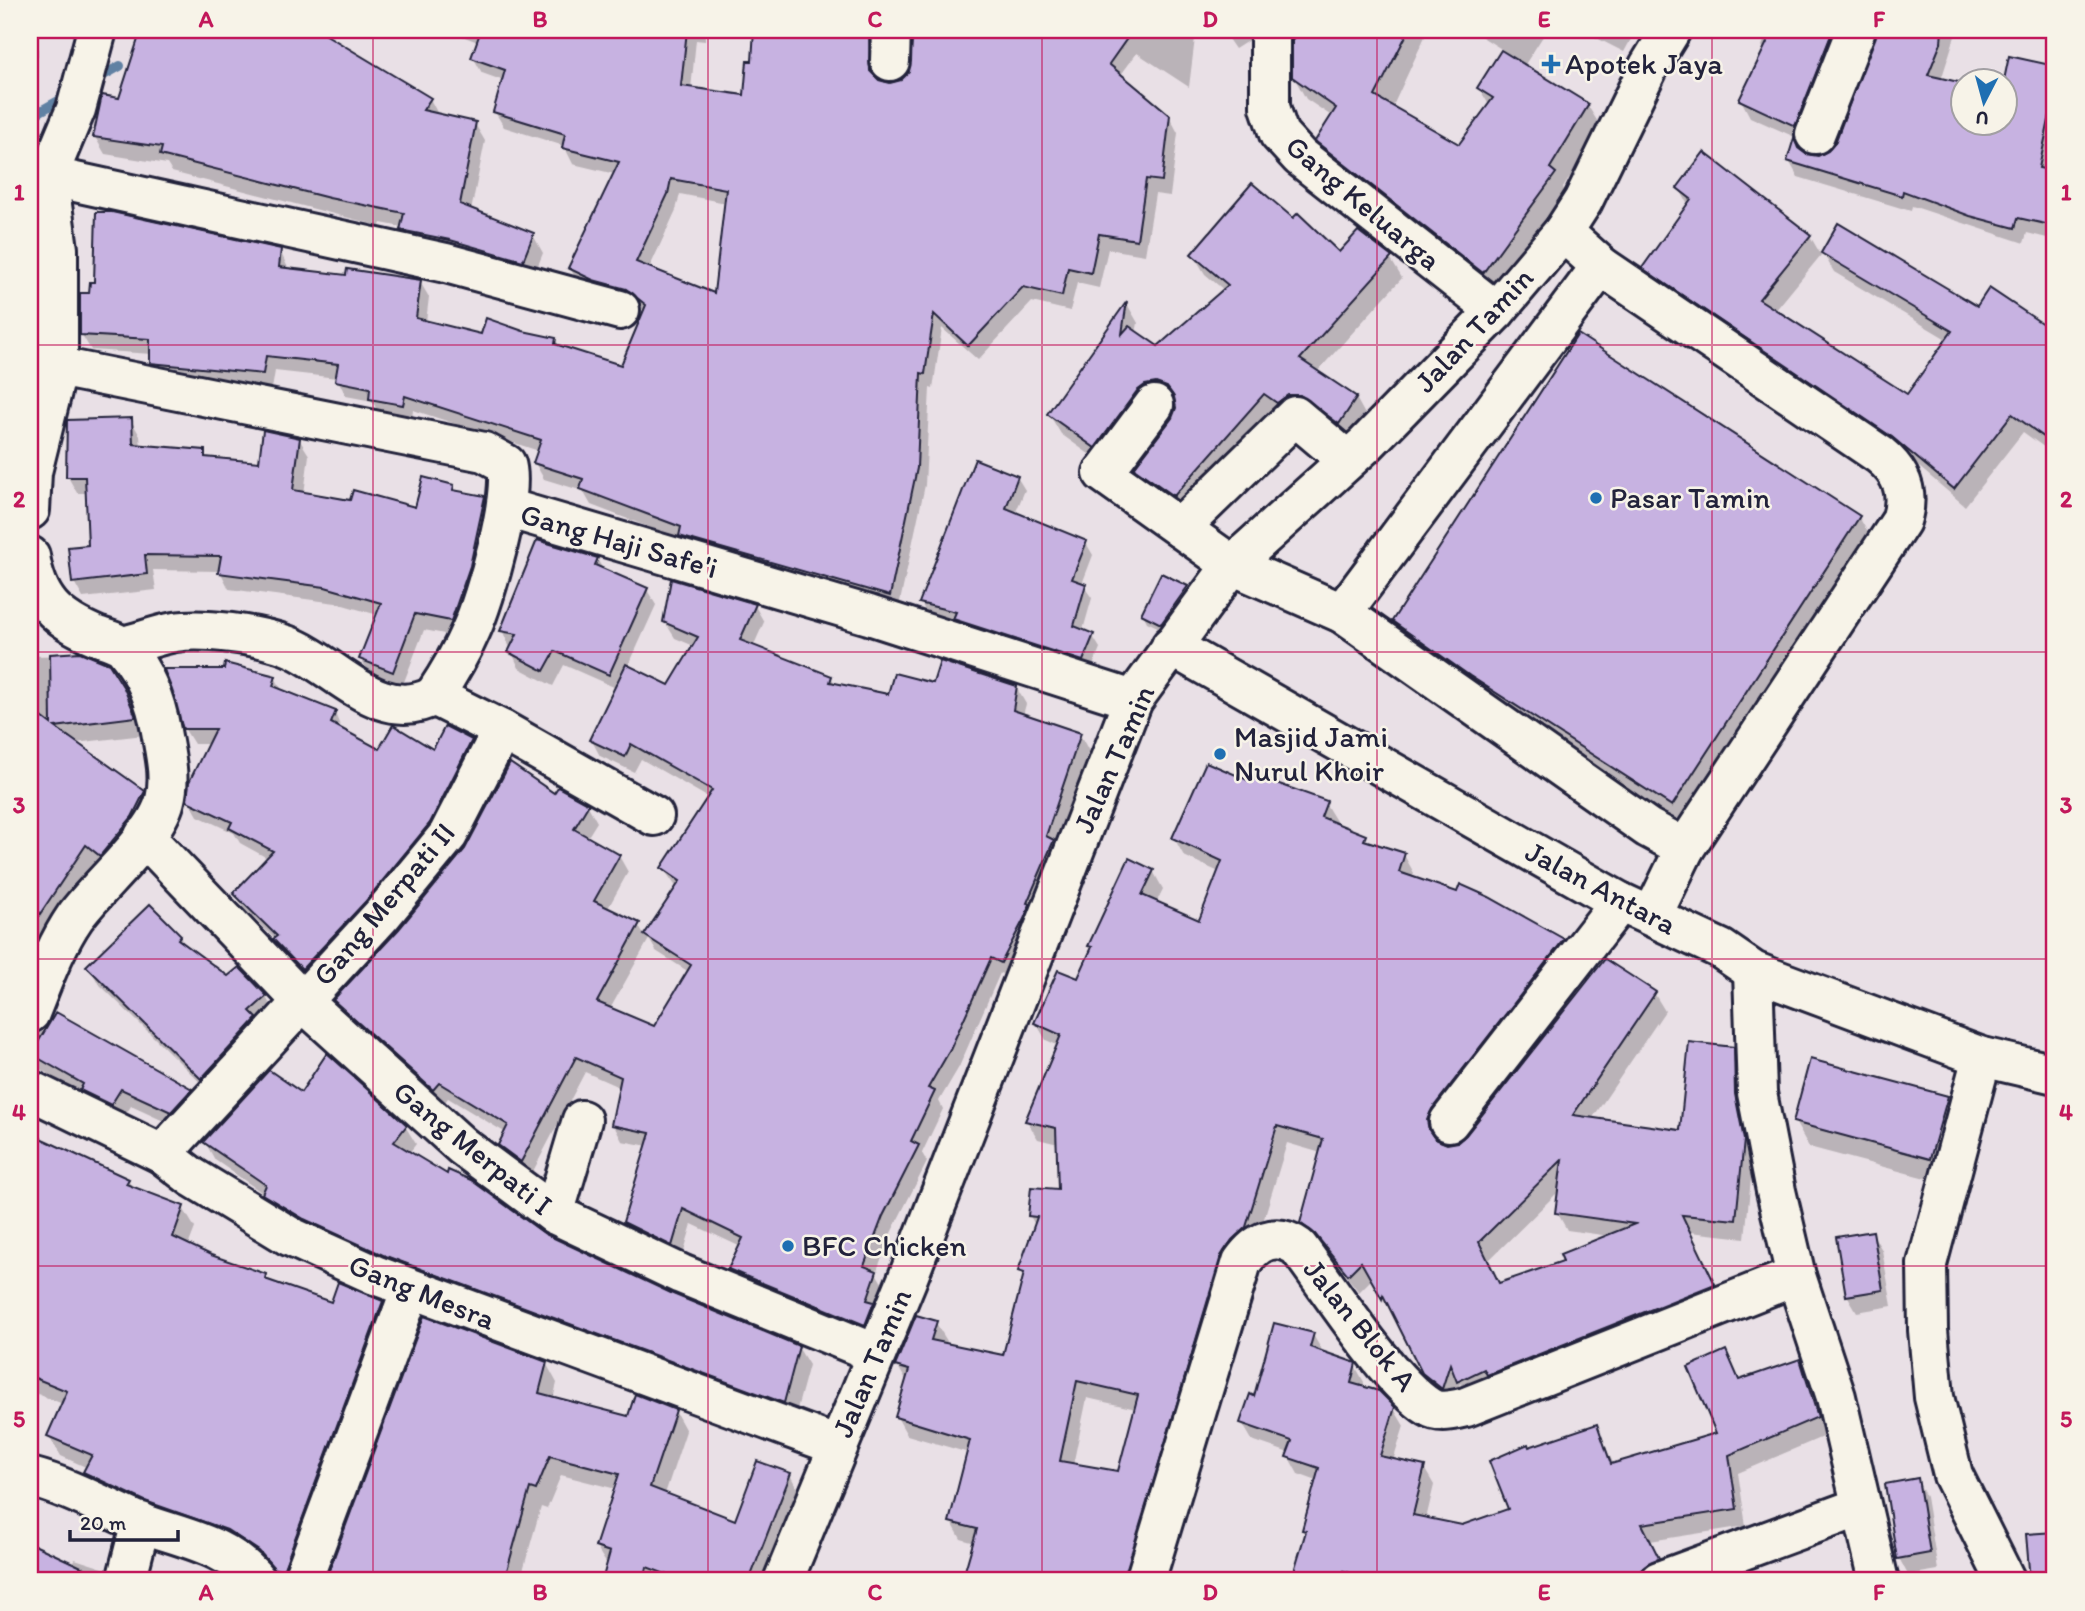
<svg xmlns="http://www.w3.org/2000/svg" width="2085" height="1611" font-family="Itim,sans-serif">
<rect width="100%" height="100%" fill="#e9e0e6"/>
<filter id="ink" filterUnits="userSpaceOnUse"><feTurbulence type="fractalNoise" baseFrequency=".0143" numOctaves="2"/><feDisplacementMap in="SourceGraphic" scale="14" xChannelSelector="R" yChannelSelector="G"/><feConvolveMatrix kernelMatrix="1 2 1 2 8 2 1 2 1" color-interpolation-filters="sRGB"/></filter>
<g filter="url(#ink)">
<g fill="#0003" fill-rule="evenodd">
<rect x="30" y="30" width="8" height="26"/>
<path d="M143 30H314L430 99 439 116 475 124 485 141 471 211 533 235 543 253 533 278 412 248 402 227 381 223 380 226 172 172 167 164 105 154 95 137 121 100Z"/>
<path d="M446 30H705V41L696 40 691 89 746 97 754 63 756 30H886L877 46 878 81 889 85 900 82 910 74 914 63 913 30H1196L1189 87 1137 53 1120 76 1169 116 1178 133 1170 196 1155 194 1145 255 1108 249 1099 288 1077 283 1070 311 1032 302 978 360 942 328 933 389 930 388 925 485 898 611 690 552 683 540 591 505 583 491 544 479 535 463 539 451 413 410 412 420 380 415 372 401 346 396 337 378 275 371 272 389 161 378 152 363V354L91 350 82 335 91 294 280 251 289 270 420 282 429 297 426 322 482 336 522 333 555 339 560 347 622 367 645 311 637 305 579 284 570 268 615 174 573 164 564 146 504 127 495 112 504 81 482 73 473 57 478 42ZM680 194 726 203 716 296 649 269 676 210Z"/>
<path d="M1222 30H1265L1235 49Z"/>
<path d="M1301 30H1428L1392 108 1459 146 1489 105 1479 88 1503 50 1471 30H1547L1524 66 1588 106 1601 127 1563 188 1568 196 1495 293 1330 163 1317 141 1333 117 1306 99 1294 77V40Z"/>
<path d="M1581 30H1636L1624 52Z"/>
<path d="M1768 30H1851L1804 141 1750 117 1741 100 1765 51 1762 46Z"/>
<path d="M1879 30H1957L1941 80 1962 122H2004V84L2010 58 2055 67V240L2027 233 2024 243 1912 206 1911 211 1798 177 1789 161 1799 151 1818 157 1829 153 1837 143Z"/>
<path d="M1705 155 1810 236 1821 255 1775 311 1908 396 1948 340 1834 272 1823 253 1978 308 1990 290 2055 334V455L2023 432 1965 506 1905 455 1655 286 1645 268 1689 206 1679 188Z"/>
<path d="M30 187 36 197 43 254H34L30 352Z"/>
<path d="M1293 220 1339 254 1390 258 1402 278 1317 372 1356 398 1367 418 1351 443 1313 414 1186 515 1148 488 1136 468 1173 418 1177 406 1168 403 1107 467 1061 434 1049 414 1127 304 1138 323 1136 333 1158 349 1225 291 1205 274 1193 254Z"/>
<path d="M131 420 140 436 141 446 204 452 208 459 260 464 299 439 309 455 304 494 416 509 453 487 456 492 484 497 493 514 460 637 424 630 402 687 370 675 361 659 378 615 336 603 229 589 220 571 153 570 156 590 83 598 74 582 90 546 87 493H77L68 477 69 422Z"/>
<path d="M1017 477 1025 490 1015 514 1086 543 1093 555 1082 584 1092 598 1083 630 1092 635 1100 648 1090 673 963 632 957 622 928 616 921 603Z"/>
<path d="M1859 517 1878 550 1691 838 1413 654 1394 621Z"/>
<path d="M597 559 604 571 647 590 656 605 628 667 670 688 694 646 675 638 665 622 755 606 764 622 753 647 831 677 836 685 889 696 934 685 1016 687 1026 704 1023 715 1080 735 1089 751 1011 978 1000 973 959 1067 939 1101 943 1109 922 1153 927 1162 891 1233 876 1273 885 1288 874 1340 739 1285 730 1269 741 1247 692 1224 681 1261 634 1238 625 1222 648 1146 622 1141 613 1124 621 1088 585 1072 530 1177 509 1161 500 1145 506 1133 448 1098 443 1105 345 1016 336 1000 555 795 588 806 597 822 587 838 619 856 628 872 607 910 638 925 645 937 677 888 663 868 709 798 641 759 634 772 600 756 591 739 616 688 564 665 553 686 519 668 502 630ZM649 939 656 951 689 972 655 1028 610 1009Z"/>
<path d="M1187 588 1191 595 1166 631 1147 622 1143 614Z"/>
<path d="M77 655 123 688 144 735 75 743 143 792 154 809 111 872 96 862 30 961V656Z"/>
<path d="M275 677 283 692 335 713 342 731 380 752 433 751 471 741 480 756 438 839 312 984 284 955 275 939 244 909 235 893 269 859 240 843 234 833 198 816 189 800 210 744H194L184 728Z"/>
<path d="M1253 785 1325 803 1336 821 1334 825 1364 836 1368 843 1404 855 1414 873 1412 878 1562 940 1573 958 1441 1127 1437 1142 1446 1145 1457 1144 1654 993 1665 1011 1592 1119 1682 1132 1733 1048 1743 1066 1753 1159 1745 1238 1690 1232 1724 1303 1469 1399 1460 1383 1454 1405 1435 1391 1372 1279 1359 1292 1328 1252 1313 1241 1302 1223 1321 1153 1287 1143 1256 1245 1137 1581H964L975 1543 961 1539 951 1521 969 1453 907 1435 897 1417 907 1382 897 1365 936 1323 947 1341 945 1345 1004 1357 1024 1279 1020 1271 1035 1225 1030 1216 1059 1191 1058 1144 1038 1139 1027 1121 1059 1046 1046 1040 1036 1023 1079 981 1092 950 1090 946 1153 871 1163 889 1156 903 1200 922 1219 872 1184 856 1174 838ZM1560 1190 1557 1212 1567 1230 1609 1236 1566 1262 1499 1285 1488 1261ZM1087 1398 1136 1409 1119 1473 1073 1465Z"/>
<path d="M150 906 180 937 187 948 228 979 266 997 275 1014 212 1094 98 983 89 966Z"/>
<path d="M55 1014 191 1090 201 1108 181 1129 131 1106 121 1122 85 1096 30 1063V1036L45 1031Z"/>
<path d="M302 1094 405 1126 416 1144 409 1153 544 1235 672 1296 798 1347 809 1365 794 1420 395 1272 274 1212 264 1194 215 1160 205 1142Z"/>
<path d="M1946 1097 1961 1123 1944 1183 1809 1147 1795 1122Z"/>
<path d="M32 1137 128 1180 132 1188 183 1208 195 1228 188 1246 265 1275 269 1282 332 1305 382 1303 394 1323 297 1581H281L272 1572 97 1493 85 1472 88 1468 61 1456 49 1436 63 1404 30 1391V1144Z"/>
<path d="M1872 1233 1882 1250 1892 1306 1857 1312 1847 1295Z"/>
<path d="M425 1319 546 1363 557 1383 553 1399 629 1418 675 1411 686 1431 665 1494 736 1523 790 1475 801 1495 768 1581H604L608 1566 596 1547 616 1489 561 1475 547 1509 541 1507 520 1581H329Z"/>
<path d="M1313 1335 1323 1352 1354 1364 1364 1382 1363 1388 1394 1409 1404 1426 1393 1461 1424 1468 1434 1485 1426 1519 1462 1527 1511 1510 1529 1449 1596 1426 1614 1465 1719 1434 1725 1353 1740 1381 1800 1361 1809 1378 1827 1435 1738 1473 1746 1526 1650 1541 1667 1576 1657 1581H1296L1294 1577 1307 1535 1303 1530 1317 1481 1298 1474 1288 1456 1289 1453 1252 1440 1242 1423 1255 1398Z"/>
<path d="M1917 1480 1926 1497 1938 1570 1908 1575 1899 1558Z"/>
<path d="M30 1545 73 1565 75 1559 106 1569 113 1581H30Z"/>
<path d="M1794 1574 1798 1581H1777Z"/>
</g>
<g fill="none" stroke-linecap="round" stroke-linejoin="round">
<g stroke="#6181a3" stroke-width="10">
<path d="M95 80 120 66"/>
<path d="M30 117 69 95"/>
</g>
</g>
<g fill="#c7b2e1" stroke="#22223b" stroke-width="2" fill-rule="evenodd">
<path d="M141 30H318L431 98 423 110 476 122 460 204 534 233 523 261 450 240 400 230 404 213 329 198 160 155 162 147 93 137 102 95 119 98Z"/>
<path d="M481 30H687L681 86 744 95 747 61H752L754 30H869L870 71 879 80 890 83 901 80 909 72 913 30H1066L1128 37 1109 64 1170 115 1162 181 1146 179 1137 240 1099 234 1091 273 1068 268 1062 296 1023 287 968 346 934 314 925 374 921 373 917 468 890 596 679 536 681 527 580 489 583 479 533 463 541 440 405 396 403 405 369 399 370 388 335 381 338 364 266 356 263 374 150 363V339L80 335V293H89L90 282H94L96 212H112L281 249 279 267 346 275 347 269 421 280 416 318 481 334 486 318 523 331 556 338 555 344 621 365 646 305 626 289 593 280 568 268 619 162 562 148 565 134 493 112 505 70 471 58ZM671 179 726 189 714 293 636 262 668 194Z"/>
<path d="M1299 30H1409L1375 96 1459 144 1493 98 1477 88 1501 50 1589 104 1550 168 1556 173 1483 273 1315 141 1336 108 1292 77V40Z"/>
<path d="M1773 30H1833L1795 126 1739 100Z"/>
<path d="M1877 30H1942L1941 43 1928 75 1963 83V122H2005L2004 80 2009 56 2055 66V91L2039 168 2055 171V226L2018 218 2015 228 1970 216 1903 191 1902 196 1787 161 1794 138 1798 148 1806 154 1818 156 1828 151 1835 143Z"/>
<path d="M1704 152 1811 235 1759 299 1907 394 1952 331 1821 253 1838 223 1977 306 1989 288 2055 332V445L2012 414 1954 489 1892 437 1642 268 1691 199 1677 188Z"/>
<path d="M1252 183 1293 218 1298 213 1339 252 1358 231 1392 257 1300 359 1357 397 1339 424 1300 395H1288L1277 403 1264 394 1174 496 1134 468 1172 418 1176 408 1174 397 1167 387 1156 383 1145 385 1137 391 1095 448 1047 414 1127 301 1122 334 1129 326 1158 346 1228 285 1191 254Z"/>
<path d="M1578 334 1860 516 1672 806 1470 676 1392 621Z"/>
<path d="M132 418 133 444 205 450V457L259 462 263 430 300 438 293 490 350 500 353 490 415 507 423 477 454 485 453 490 485 496 470 566 451 621 415 614 393 672 359 659 381 603 325 587 218 573 221 556 145 555 147 574 72 583 68 547 88 545 85 477H66L67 420Z"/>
<path d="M975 459 1018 476 1006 508 1087 541 1072 579 1086 584 1074 626 1094 634 1083 661 953 619 956 612 919 603Z"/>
<path d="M537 540 598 558 595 565 648 588 609 675 555 651 544 671 508 652 517 634 500 631Z"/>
<path d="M1161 573 1188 586 1161 624 1141 614Z"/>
<path d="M671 579 756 604 740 640 832 676 830 682 888 694 894 673 933 683 940 661 1017 686 1013 710 1081 733 1046 836 1054 840 1027 903 1030 904 1024 919 1001 963 991 958 950 1050 928 1088 935 1091 911 1141 919 1145 883 1216 864 1266 877 1271 867 1300 874 1302 865 1325 728 1269 743 1238 683 1209 672 1246 623 1222 650 1133 611 1125 621 1077 576 1057 521 1162 498 1145 508 1125 439 1083 433 1090 333 1000 399 929 465 849 510 763 554 793 558 787 589 804 574 829 620 855 594 901 640 923 597 1002 654 1026 691 965 644 935 680 881 661 868 712 790 631 744 625 757 589 740 626 664 669 685 698 637 663 622Z"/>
<path d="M80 652 109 664 124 688 136 717 55 727 145 791 132 817 100 856 86 845 30 929V708L51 724 50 654Z"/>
<path d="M225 663 276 676 273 686 336 711 331 723 379 749 393 725 433 749 445 726 472 740 430 823 366 901 302 969 273 939 277 936 233 893 273 851 229 828 232 822 187 801 189 782 215 729H183L164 669H224Z"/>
<path d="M1206 762 1252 782 1254 775 1327 801 1321 817 1366 835 1364 840 1405 853 1399 872 1457 892 1460 884 1489 897 1564 939 1432 1109 1427 1120 1429 1130 1435 1139 1447 1144 1458 1142 1466 1135 1605 959 1656 992 1573 1115 1680 1130 1689 1042 1734 1047 1735 1094 1744 1140 1736 1220 1682 1215 1715 1284 1487 1375 1484 1369 1457 1382 1450 1364 1442 1389 1422 1373 1383 1295 1382 1299 1361 1262 1348 1275 1315 1234 1300 1223 1323 1139 1277 1126 1246 1227 1232 1240 1221 1256 1124 1581H962L977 1529 949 1522 970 1440 895 1417 909 1370 895 1366 916 1315 937 1321 931 1340 1003 1355 1024 1273 1018 1271 1037 1217 1028 1216 1031 1187 1058 1189 1056 1128 1025 1121 1061 1035 1034 1023 1058 970 1078 978 1092 947 1088 946 1129 858 1154 870 1142 895 1199 920 1222 861 1172 838ZM1562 1160 1555 1213 1635 1224 1560 1254 1563 1261 1499 1283 1479 1242ZM1077 1381 1138 1395 1118 1471 1060 1461Z"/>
<path d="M150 904 181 935 178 939 228 976 239 967 267 996 250 1011 257 1018 201 1079 86 966Z"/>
<path d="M56 1012 192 1089 171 1112 121 1089 111 1105 80 1090 83 1084 31 1054Z"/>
<path d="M327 1053 407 1125 394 1142 447 1174 448 1170 471 1180 545 1234 673 1294 799 1346 784 1403 383 1255 304 1219 262 1194 266 1185 203 1142 269 1070 301 1092Z"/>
<path d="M1810 1059 1948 1096 1930 1159 1793 1122Z"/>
<path d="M38 1137 129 1179 126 1184 184 1206 173 1237 211 1255 266 1274 265 1279 331 1302 338 1282 383 1301 283 1571 275 1569 259 1551 227 1530 145 1501 83 1472 92 1455 47 1436 67 1391 30 1376V1153Z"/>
<path d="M1873 1231 1883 1290 1846 1296 1836 1237Z"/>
<path d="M424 1316 547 1362 539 1393 628 1416 635 1394 676 1410 650 1487 735 1520 757 1461 791 1473 749 1581H684L647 1567 644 1581H602L610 1552 595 1547 619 1474 550 1456 536 1490 530 1488 504 1581H346L327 1576Z"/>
<path d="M1274 1323 1314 1333 1310 1347 1356 1363 1351 1383 1379 1391 1395 1407 1380 1456 1425 1466 1413 1515 1462 1525 1508 1509 1489 1461 1528 1444 1529 1447 1597 1424 1611 1464 1716 1433 1688 1367 1726 1350 1739 1380 1800 1359 1818 1417 1729 1455 1737 1509 1642 1524 1659 1558 1643 1567 1638 1581H1374L1344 1571 1341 1581H1291L1306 1531 1302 1530 1319 1468 1286 1457 1292 1441 1240 1423 1250 1394 1254 1396Z"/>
<path d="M1918 1478 1930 1553 1897 1559 1885 1484Z"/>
<path d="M2055 1532V1581H2030L2026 1534Z"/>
<path d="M30 1543 105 1578V1581H30Z"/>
</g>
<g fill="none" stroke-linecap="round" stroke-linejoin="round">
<defs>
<g id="minor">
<path d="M1270 30V107L1279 134 1300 157 1496 311"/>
<path d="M890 61 891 30"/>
<path d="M1815 134 1856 30"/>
<path d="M48 176 446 263 620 310"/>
<path d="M58 367 484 452 506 464C516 493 485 600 471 630 461 653 448 675 434 696L502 730 654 816"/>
<path d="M1154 405 1103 473 1232 565 1342 613 1648 828 1685 848 1901 521C1910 493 1902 473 1880 455L1601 266 1563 232"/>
<path d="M507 508 869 615 1133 700"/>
<path d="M30 510 32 472 58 367V249L48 176 76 109 97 30"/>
<path d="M1180 528 1295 416 1347 460"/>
<path d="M30 556C37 601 56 619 97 636 106 639 119 642 125 649 145 673 156 701 161 731 165 754 171 777 165 800 156 837 98 885 75 917 55 946 43 981 30 1013"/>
<path d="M1342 613 1601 266"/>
<path d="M123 646C140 642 158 635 175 632 203 627 258 635 286 645 334 662 379 726 434 696"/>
<path d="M1171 646 1620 902 1721 949 1753 971 1982 1057 2055 1074"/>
<path d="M144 836 302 1001 462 1146 554 1214 681 1274 875 1353"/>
<path d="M1652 916 1685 848"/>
<path d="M1753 971 1757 1093 1776 1191 1796 1276 1836 1397 1879 1581"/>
<path d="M1982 1057 1927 1264 1928 1330 1934 1397 1953 1475 2006 1581"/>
<path d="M30 1090 162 1154 192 1177 289 1236 375 1275 838 1446"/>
<path d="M1449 1122 1620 902"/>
<path d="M162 1154 382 915 448 835 502 730"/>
<path d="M554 1214 582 1120"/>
<path d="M30 1477C69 1487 102 1506 139 1522 180 1538 228 1544 257 1581"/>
<path d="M126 1581 141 1522"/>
<path d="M302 1581 411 1289"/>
<path d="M1145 1581 1242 1262C1256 1242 1275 1231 1298 1247 1329 1288 1389 1382 1429 1407 1440 1414 1454 1410 1466 1407L1796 1276"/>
<path d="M1659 1581 1860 1507"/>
</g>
<path id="major" d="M783 1581 907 1280 1133 700 1232 565 1366 444 1496 311 1563 232 1583 201 1649 66 1671 30"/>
</defs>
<use href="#minor" stroke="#22223b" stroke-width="44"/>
<use href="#major" stroke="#22223b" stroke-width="44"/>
<use href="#minor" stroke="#f7f3e8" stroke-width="38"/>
<use href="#major" stroke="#f7f3e8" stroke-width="38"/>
</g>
</g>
<path fill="none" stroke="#c2185b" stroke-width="2" stroke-opacity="0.55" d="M373 30V1581M708 30V1581M1042 30V1581M1377 30V1581M1712 30V1581M30 345H2055M30 652H2055M30 959H2055M30 1266H2055"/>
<g fill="#1f6fb2" stroke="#f7f3e8" stroke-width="2.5">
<path d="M1547.5 53.5h7v7h7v7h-7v7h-7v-7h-7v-7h7z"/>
<circle cx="1596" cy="498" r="7"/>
<circle cx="1220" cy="754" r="7"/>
<circle cx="788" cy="1246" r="7"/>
</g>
<g text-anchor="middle" stroke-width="5" stroke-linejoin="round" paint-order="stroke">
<g font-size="30" fill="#22223b" stroke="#f7f3e8" text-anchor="start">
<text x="1565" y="74">Apotek Jaya</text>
<text x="1610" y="508">Pasar Tamin</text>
<text x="1234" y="747">Masjid Jami<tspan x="1234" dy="34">Nurul Khoir</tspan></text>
<text x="802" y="1256">BFC Chicken</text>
</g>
<g font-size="30" fill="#22223b" stroke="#f7f3e8">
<text transform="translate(1363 203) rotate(40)" y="10">Gang Keluarga</text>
<text transform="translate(1474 330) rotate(-47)" y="10">Jalan Tamin</text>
<text transform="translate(619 541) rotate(16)" y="10">Gang Haji Safe'i</text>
<text transform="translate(1114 759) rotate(-66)" y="10">Jalan Tamin</text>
<text transform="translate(1601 888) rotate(28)" y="10">Jalan Antara</text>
<text transform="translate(384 904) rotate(-50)" y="10">Gang Merpati II</text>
<text transform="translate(473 1148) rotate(39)" y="10">Gang Merpati I</text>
<text transform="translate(422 1292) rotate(22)" y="10">Gang Mesra</text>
<text transform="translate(1360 1325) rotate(51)" y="10">Jalan Blok A</text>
<text transform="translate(872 1363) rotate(-67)" y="10">Jalan Tamin</text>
</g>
</g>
<rect width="2085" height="1611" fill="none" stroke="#f7f3e8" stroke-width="77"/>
<g transform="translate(1984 102) rotate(186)"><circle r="33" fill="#f7f3e8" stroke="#a29fa3" stroke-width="2"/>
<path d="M0-5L12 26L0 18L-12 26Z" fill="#1f6fb2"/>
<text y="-10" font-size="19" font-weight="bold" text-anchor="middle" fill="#22223b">U</text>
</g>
<path d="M70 1530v10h108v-10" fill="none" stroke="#22223b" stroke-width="3.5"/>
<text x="80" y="1530" font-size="21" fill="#22223b" stroke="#f7f3e8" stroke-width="5" paint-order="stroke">20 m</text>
<rect x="38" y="38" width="2008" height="1534" fill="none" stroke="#c2185b" stroke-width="2.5"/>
<g font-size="23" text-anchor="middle" font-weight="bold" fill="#c2185b">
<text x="206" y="27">A</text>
<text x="540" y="27">B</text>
<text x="875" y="27">C</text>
<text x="1210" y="27">D</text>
<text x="1544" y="27">E</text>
<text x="1879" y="27">F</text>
<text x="19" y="200">1</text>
<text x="2066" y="200">1</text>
<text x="19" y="507">2</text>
<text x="2066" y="507">2</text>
<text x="19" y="813">3</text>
<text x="2066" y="813">3</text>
<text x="19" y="1120">4</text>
<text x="2066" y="1120">4</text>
<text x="19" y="1427">5</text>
<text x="2066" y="1427">5</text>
<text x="206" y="1600">A</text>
<text x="540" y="1600">B</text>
<text x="875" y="1600">C</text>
<text x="1210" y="1600">D</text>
<text x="1544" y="1600">E</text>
<text x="1879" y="1600">F</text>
</g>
</svg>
